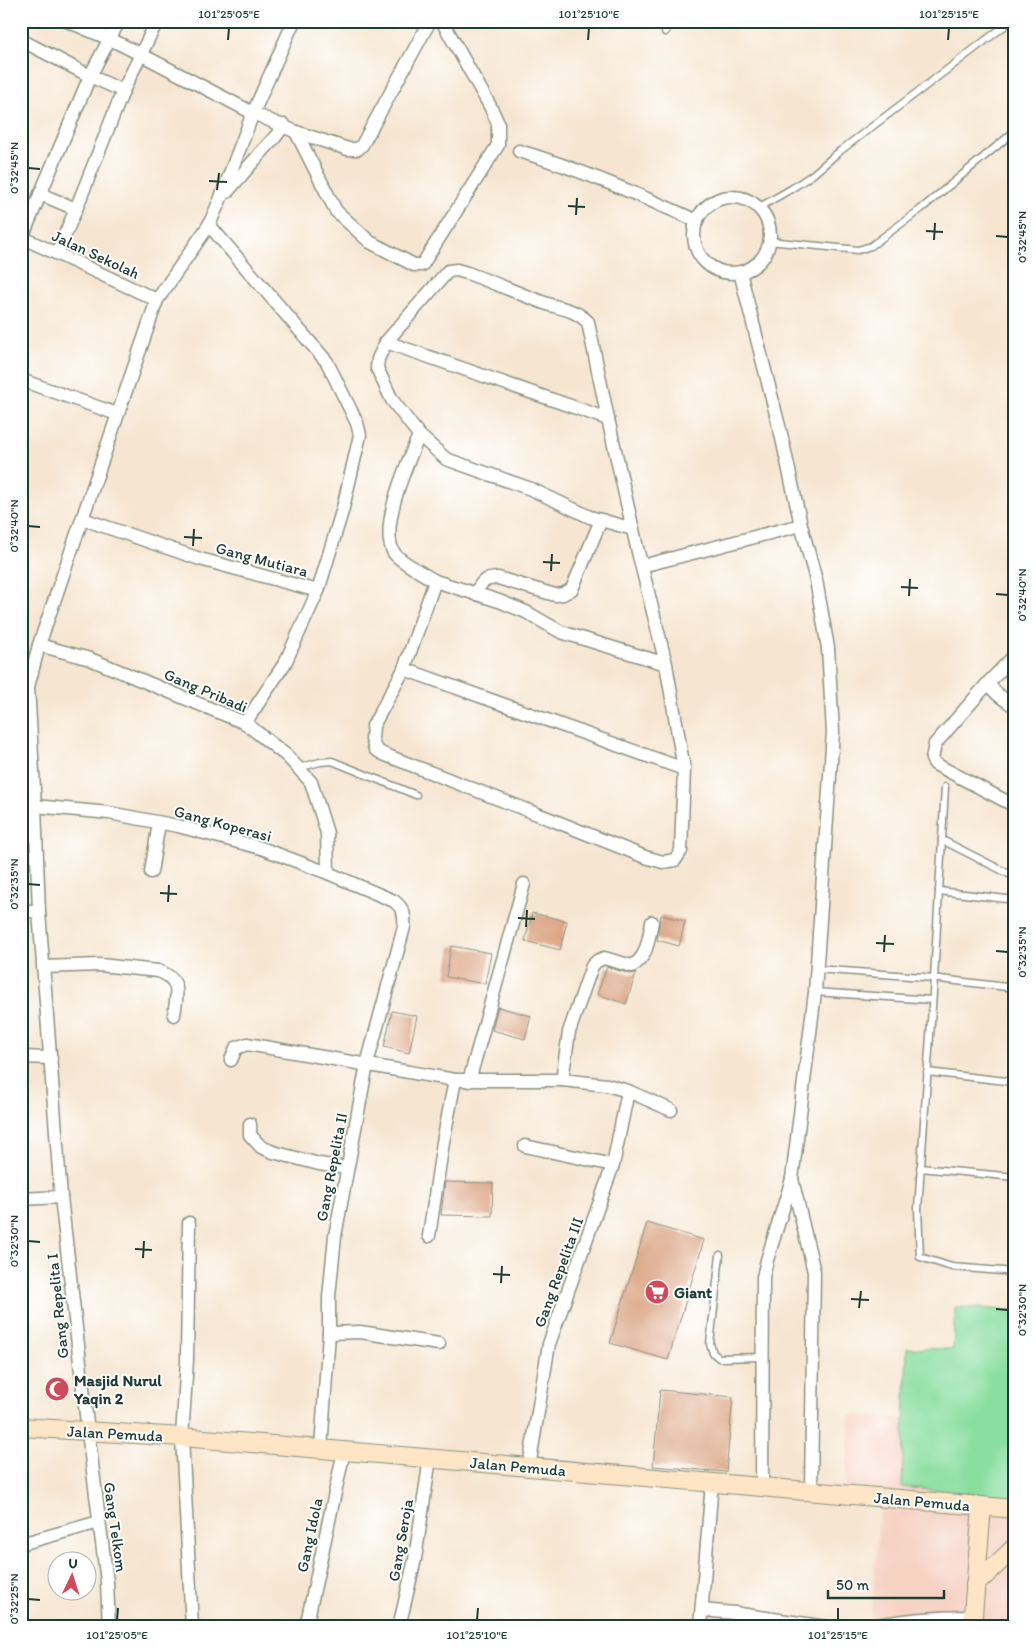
<svg xmlns="http://www.w3.org/2000/svg" width="1036" height="1648" font-family="Itim,sans-serif">
<rect width="100%" height="100%" fill="#fff"/>
<filter id="ink" filterUnits="userSpaceOnUse"><feTurbulence type="fractalNoise" baseFrequency=".02" numOctaves="2"/><feDisplacementMap in="SourceGraphic" scale="10" xChannelSelector="R" yChannelSelector="G"/><feConvolveMatrix kernelMatrix="1 2 1 2 8 2 1 2 1" color-interpolation-filters="sRGB"/></filter>
<filter id="wash" filterUnits="userSpaceOnUse"><feTurbulence type="fractalNoise" baseFrequency=".0096" numOctaves="4" result="noise"/><feDisplacementMap in="SourceGraphic" scale="20" xChannelSelector="R" yChannelSelector="G"/><feGaussianBlur stdDeviation="1.12" result="paint"/><feColorMatrix in="noise" values="0 0 0 0 0 0 0 0 0 0 0 0 0 0 0 0 0 1.4 0 .05"/><feComposite in="paint" operator="in"/></filter>
<g filter="url(#wash)">
<rect width="100%" height="100%" fill="#f6e6d1"/>
<path fill="#f6d2c3" d="M850 1415 904 1418 902 1487 1015 1498V1627L976 1625 975 1627H870L881 1500 845 1497Z"/>
<path fill="#8adea0" stroke="#548e6a" d="M955 1307 1015 1310V1498L902 1487 907 1348 953 1349Z"/>
<g id="blocks">
<g fill="#dba584">
<path d="M532 913 567 921 560 950 525 941Z"/>
<path d="M661 915 685 921 679 946 657 940Z"/>
<path d="M451 946 491 953 485 984 446 977Z"/>
<path d="M607 967 630 974 636 973 626 1004 597 994Z"/>
<path d="M498 1007 531 1016 525 1039 492 1030Z"/>
<path d="M392 1011 417 1016 409 1053 384 1047Z"/>
<path d="M445 1182 493 1183 492 1216 441 1215Z"/>
<path d="M647 1223 704 1240 668 1360 610 1343Z"/>
<path d="M660 1390 733 1397 726 1472 653 1466Z"/>
</g>
</g>
</g>
<g filter="url(#ink)">
<use href="#blocks" fill-opacity="0" stroke="#8a9282" stroke-width="1"/>
<g fill="none" stroke-linecap="round" stroke-linejoin="round">
<defs>
<g id="lane">
<path d="M665 32 673 21"/>
<path d="M758 208 791 189 812 175 840 151 1011 21"/>
<path d="M769 241 858 250 871 246 921 209 1015 131"/>
<path d="M298 768 320 762 332 761 416 795"/>
<path d="M945 787 934 978 918 1209 920 1257 952 1267 1015 1272"/>
<path d="M942 840 1015 877"/>
<path d="M939 891 1015 900"/>
<path d="M816 969 923 977 1015 988"/>
<path d="M815 992 932 1000"/>
<path d="M927 1072 1015 1082"/>
<path d="M920 1168 1015 1177"/>
<path d="M720 1255 710 1344 713 1353 719 1358 762 1357"/>
</g>
<g id="street">
<path d="M67 21 110 39 142 55 253 113 296 132 348 149H358L362 145 430 21"/>
<path d="M21 40 90 76 123 91"/>
<path d="M296 132 336 211 370 242 414 265H422L498 145V123L490 106 442 21"/>
<path d="M519 151C580 169 639 195 697 221"/>
<path d="M227 192 258 156 276 136 284 125"/>
<path d="M40 194 76 209"/>
<circle cx="732" cy="235" r="38"/>
<path d="M209 225 327 362 357 423 360 435 343 508 318 591 285 663 245 723"/>
<path d="M21 237 157 300"/>
<path d="M21 240 90 76 119 21"/>
<path d="M57 253 76 209 123 91 157 21"/>
<path d="M740 272 781 434 801 525 816 580 828 648 833 732 815 992 792 1179 767 1260 763 1277 762 1487"/>
<path d="M386 342 608 419"/>
<path d="M21 380 117 414"/>
<path d="M419 435C408 462 378 527 394 553 398 560 427 576 435 581"/>
<path d="M83 519 200 559 318 591"/>
<path d="M633 529 590 517 531 489 446 459 419 435 392 400 377 368 378 359 386 342 448 271 457 270 467 273C495 283 522 295 550 305 565 309 577 311 588 322L608 419 638 552 666 664 684 769 681 851 675 860 663 862 645 857 550 819 383 754 375 749 372 739 373 726 404 669 435 581 499 601 526 612 561 632 666 664"/>
<path d="M642 566 801 525"/>
<path d="M475 594C482 581 483 579 498 578L555 595 563 594 572 589 601 520"/>
<path d="M39 645 90 659 245 723 287 756 311 782 327 833 328 873"/>
<path d="M1015 655 989 682C992 693 1006 700 1015 707"/>
<path d="M404 669 684 769"/>
<path d="M989 682 935 744 932 759 935 764 1015 806"/>
<path d="M35 806 109 813 178 826 261 848 328 873 394 901C404 909 405 915 404 927L367 1064 335 1236 329 1297V1333L321 1449"/>
<path d="M151 872 159 823"/>
<path d="M21 910 39 912"/>
<path d="M43 967 100 965 158 971C182 979 177 995 174 1015"/>
<path d="M21 1057 51 1058"/>
<path d="M231 1060 236 1048 247 1044 455 1080H562L607 1085 628 1091 671 1110"/>
<path d="M562 1080 569 1032 592 966 597 961 604 958 632 966C648 957 648 939 652 922"/>
<path d="M469 1081 524 884"/>
<path d="M250 1124V1135L261 1147 273 1152 319 1164 347 1168"/>
<path d="M525 1146 613 1165"/>
<path d="M792 1179 814 1272 811 1492"/>
<path d="M21 1199 61 1197"/>
<path d="M189 1223 187 1360 182 1437 192 1627"/>
<path d="M429 1236 443 1142 455 1080"/>
<path d="M329 1333 360 1332 439 1344"/>
<path d="M529 1467 549 1344 613 1165 628 1091"/>
<path d="M21 1544 99 1522"/>
<path d="M702 1610 734 1613 826 1627"/>
<path d="M109 1627 107 1582 88 1432 61 1197 39 912 35 806 28 687 39 645 157 300 209 225 220 200 253 113 294 21"/>
<path d="M306 1627 344 1451"/>
<path d="M399 1627 415 1559 430 1458"/>
<path d="M700 1627 712 1483"/>
<path d="M868 1627C905 1619 935 1617 972 1617"/>
</g>
<g id="secondary">
<path d="M21 1427 182 1437 1015 1509"/>
<path d="M975 1585 1015 1547"/>
<path d="M972 1627 982 1507"/>
</g>
</defs>
<use href="#lane" stroke="#8a9282" stroke-width="9"/>
<use href="#street" stroke="#8a9282" stroke-width="15"/>
<use href="#secondary" stroke="#8a9282" stroke-width="20"/>
<use href="#lane" stroke="#fff" stroke-width="6"/>
<use href="#street" stroke="#fff" stroke-width="12"/>
<use href="#secondary" stroke="#fde5c5" stroke-width="18"/>
</g>
</g>
<path fill="none" stroke="#1f3d34" stroke-width="2" d="M228 40 229 28M588 40 589 28M948 40 949 28M28 168 40 169M209 181 227 182M217 190 219 173M568 206 585 207M576 215 577 198M926 231 943 232M996 236 1008 237M934 240 935 223M28 526 40 527M184 537 202 538M193 546 194 529M543 562 560 563M551 571 552 554M901 587 918 588M996 594 1008 595M909 596 910 579M28 884 40 885M160 893 177 894M168 902 169 885M518 918 535 919M526 927 527 910M876 943 894 944M996 951 1008 952M884 952 885 935M28 1241 40 1242M135 1249 152 1250M143 1258 144 1241M493 1274 510 1275M501 1283 502 1266M851 1299 869 1300M859 1308 861 1291M996 1309 1008 1310M28 1599 40 1600M117 1620 118 1608M477 1620 478 1608M838 1620V1608"/>
<defs>
<symbol id="supermarket-disc" viewBox="-11 -11 22 22"><circle r="9.5" fill="#d1495b" stroke="#fff"/><path d="M-6-5.5h2.5l.6 2H6L4.5 2H-2.5L-4.4-4H-6ZM-1.5 3.2a1.3 1.3 0 1 0 .1 0ZM3 3.2a1.3 1.3 0 1 0 .1 0Z" fill="#fff"/></symbol>
<symbol id="mosque-disc" viewBox="-11 -11 22 22"><circle r="9.5" fill="#d1495b" stroke="#fff"/><path d="M3.5-4.9A6 6 0 1 0 3.5 4.9A5 5 0 1 1 3.5-4.9Z" fill="#fff"/></symbol>
</defs>
<g fill-rule="evenodd">
<use href="#supermarket-disc" x="643" y="1278" width="28" height="28"/>
<use href="#mosque-disc" x="43" y="1375" width="28" height="28"/>
</g>
<g text-anchor="middle" stroke-width="4" stroke-linejoin="round" paint-order="stroke">
<g font-size="16" fill="#1f3d34" stroke="#fff">
<text transform="translate(96 254) rotate(25)" y="6">Jalan Sekolah</text>
<text transform="translate(262 559) rotate(15)" y="6">Gang Mutiara</text>
<text transform="translate(206 690) rotate(23)" y="6">Gang Pribadi</text>
<text transform="translate(223 823) rotate(15)" y="6">Gang Koperasi</text>
<text transform="translate(331 1167) rotate(-79)" y="6">Gang Repelita II</text>
<text transform="translate(558 1272) rotate(-70)" y="6">Gang Repelita III</text>
<text transform="translate(57 1306) rotate(-96)" y="6">Gang Repelita I</text>
<text transform="translate(115 1433) rotate(3)" y="6">Jalan Pemuda</text>
<text transform="translate(518 1466) rotate(5)" y="6">Jalan Pemuda</text>
<text transform="translate(922 1501) rotate(5)" y="6">Jalan Pemuda</text>
<text transform="translate(116 1527) rotate(82)" y="6">Gang Telkom</text>
<text transform="translate(309 1535) rotate(-78)" y="6">Gang Idola</text>
<text transform="translate(400 1540) rotate(-80)" y="6">Gang Seroja</text>
</g>
<g font-size="16" font-weight="bold" fill="#1f3d34" stroke="#fff" text-anchor="start">
<text x="674" y="1298">Giant</text>
<text x="74" y="1386">Masjid Nurul<tspan x="74" dy="18">Yaqin 2</tspan></text>
</g>
</g>
<rect width="1036" height="1648" fill="none" stroke="#fff" stroke-width="55"/>
<g transform="translate(72 1576) rotate(4)"><circle r="24" fill="#ffffff" stroke="#a5b1ae"/>
<path d="M0-4L9 19L0 12L-9 19Z" fill="#d1495b"/>
<text y="-8" font-size="14" font-weight="bold" text-anchor="middle" fill="#1f3d34">U</text>
</g>
<path d="M828 1590v8h116v-8" fill="none" stroke="#1f3d34" stroke-width="2.5"/>
<text x="836" y="1590" font-size="15" fill="#1f3d34" stroke="#ffffff" stroke-width="4" paint-order="stroke">50 m</text>
<rect x="28" y="28" width="980" height="1592" fill="none" stroke="#1f3d34" stroke-width="2"/>
<g font-size="12" text-anchor="middle" fill="#1f3d34">
<text x="229" y="18">101°25'05"E</text>
<text x="589" y="18">101°25'10"E</text>
<text x="949" y="18">101°25'15"E</text>
<text transform="translate(14 168) rotate(-90)" y="4">0°32'45"N</text>
<text transform="translate(1022 237) rotate(-90)" y="4">0°32'45"N</text>
<text transform="translate(14 526) rotate(-90)" y="4">0°32'40"N</text>
<text transform="translate(1022 595) rotate(-90)" y="4">0°32'40"N</text>
<text transform="translate(14 884) rotate(-90)" y="4">0°32'35"N</text>
<text transform="translate(1022 952) rotate(-90)" y="4">0°32'35"N</text>
<text transform="translate(14 1241) rotate(-90)" y="4">0°32'30"N</text>
<text transform="translate(1022 1310) rotate(-90)" y="4">0°32'30"N</text>
<text transform="translate(14 1599) rotate(-90)" y="4">0°32'25"N</text>
<text x="117" y="1639">101°25'05"E</text>
<text x="477" y="1639">101°25'10"E</text>
<text x="838" y="1639">101°25'15"E</text>
</g>
</svg>
